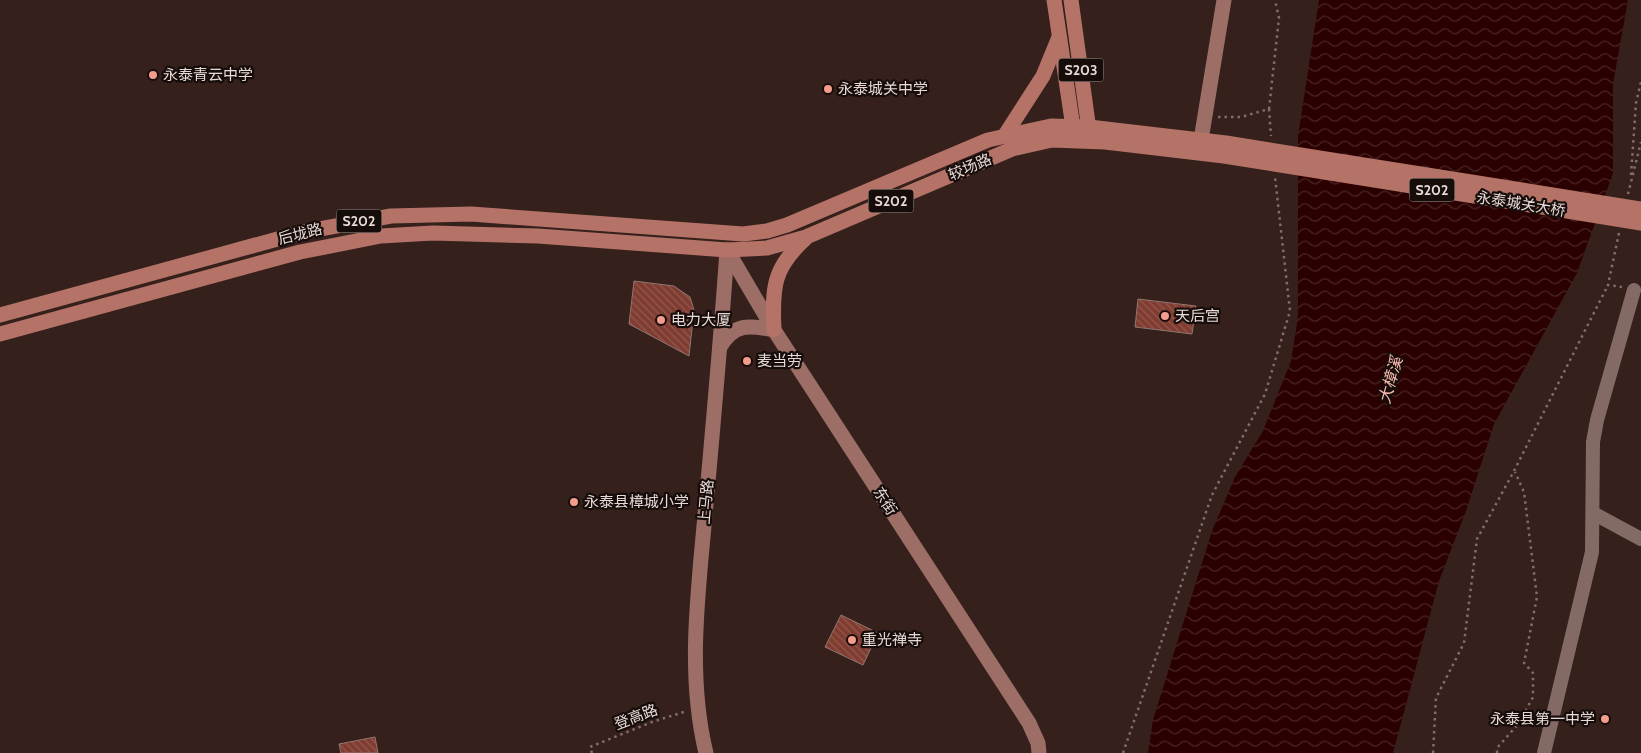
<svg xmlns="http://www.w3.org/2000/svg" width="1641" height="753" font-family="Cabin,'Noto Sans SC',sans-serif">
<defs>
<pattern id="water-waves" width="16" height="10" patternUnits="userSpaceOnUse" patternTransform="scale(1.25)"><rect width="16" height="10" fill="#2b0000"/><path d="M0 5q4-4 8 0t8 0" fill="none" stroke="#4a2524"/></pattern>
<pattern id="building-back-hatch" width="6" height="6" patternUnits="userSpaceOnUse" patternTransform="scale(1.25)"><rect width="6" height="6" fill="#803c30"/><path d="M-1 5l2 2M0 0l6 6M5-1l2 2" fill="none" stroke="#92584d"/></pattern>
</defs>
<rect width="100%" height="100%" fill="#35201c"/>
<path fill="url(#water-waves)" d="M1319 0H1628L1613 84V173L1577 273 1494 424 1466 511 1439 581 1393 753H1148L1153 720 1212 531 1235 477 1263 431 1291 361 1298 317V136Z"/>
<g fill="url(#building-back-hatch)" stroke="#907671">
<path d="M634 281 674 286 690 297 694 310 689 356 629 324Z"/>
<path d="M1138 299 1196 306 1192 334 1135 327Z"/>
<path d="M841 615 878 633 863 665 825 647Z"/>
<path d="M375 737 378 753H341L339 744Z"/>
</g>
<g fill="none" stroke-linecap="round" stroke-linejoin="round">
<g stroke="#806e6a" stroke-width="2.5" stroke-dasharray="2.5 4" stroke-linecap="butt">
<path d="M1269 109 1279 18 1275 0"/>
<path d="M1218 117H1241L1269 109 1271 136"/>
<path d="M1631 175 1636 103 1641 82"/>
<path d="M1628 194 1641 142"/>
<path d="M1619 233 1608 285 1622 287"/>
<path d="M592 753 590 747 652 722 687 711"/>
<path d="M1123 753 1212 495 1265 394 1290 311 1275 177"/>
<path d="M1433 753 1436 698 1464 643 1477 539 1514 471 1608 285"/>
<path d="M1497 753V748L1519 723 1533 697V673L1524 663 1537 597 1524 492 1515 472"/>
</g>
<g stroke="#836a65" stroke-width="14">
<path d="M1593 513 1641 539"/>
<path d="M1544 753 1592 552 1593 442 1597 420 1634 290"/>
</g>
<g stroke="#9c6e66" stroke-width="15">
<path d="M1199 152 1224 0"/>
<path d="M727 250 774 330 1029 723 1038 743 1039 753"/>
<path d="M720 347C734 323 749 325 774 330"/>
<path d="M706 753C687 675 698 594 705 515 713 427 721 338 727 250"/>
</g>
<g stroke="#b57367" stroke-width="15">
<path d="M1054 0 1074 134"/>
<path d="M1071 0 1090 137"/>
<path d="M1005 135 1043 76 1059 37"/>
<path d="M0 315 303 232 391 216 471 214 743 234 767 231 787 225 988 140 1051 126 1089 127 1226 143 1641 209"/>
<path d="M774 330C772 288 773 268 805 239"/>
<path d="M0 334 300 252 381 236 433 233 538 236 727 250 767 248 806 237 1012 149 1052 140 1105 142 1224 156 1641 223"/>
</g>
</g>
<g fill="#f49d8c" stroke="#160d0b" stroke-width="2">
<circle cx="153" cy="75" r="5"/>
<circle cx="828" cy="89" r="5"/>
<circle cx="1165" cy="316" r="5"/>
<circle cx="661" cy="320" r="5"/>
<circle cx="747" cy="361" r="5"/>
<circle cx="574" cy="502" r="5"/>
<circle cx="852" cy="640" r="5"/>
<circle cx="1605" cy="719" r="5"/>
</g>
<g text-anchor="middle" stroke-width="4.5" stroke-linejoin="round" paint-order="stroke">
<g fill="#160d0b" stroke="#a89c99" stroke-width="1">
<rect x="1058.5" y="58.5" width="45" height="23" rx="4"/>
<rect x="1409.5" y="178.5" width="45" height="23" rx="4"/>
<rect x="868.5" y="189.5" width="45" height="23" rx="4"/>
<rect x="336.5" y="209.5" width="45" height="23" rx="4"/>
</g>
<g font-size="14" font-weight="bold" fill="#e7d9d6">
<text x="1081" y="75">S203</text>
<text x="1432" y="195">S202</text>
<text x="891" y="206">S202</text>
<text x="359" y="226">S202</text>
</g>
<g font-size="15" fill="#e7d9d6" stroke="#160d0b" text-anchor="start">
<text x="163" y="80">永泰青云中学</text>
<text x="838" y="94">永泰城关中学</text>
<text x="1175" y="321">天后宫</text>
<text x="671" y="325">电力大厦</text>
<text x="757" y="366">麦当劳</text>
<text x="584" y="507">永泰县樟城小学</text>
<text x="862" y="645">重光禅寺</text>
<text x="1595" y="724" text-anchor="end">永泰县第一中学</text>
</g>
<g font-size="15" fill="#e7d9d6" stroke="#160d0b">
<text transform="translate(970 167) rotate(-23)" y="5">较场路</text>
<text transform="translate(1521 204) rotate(9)" y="5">永泰城关大桥</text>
<text transform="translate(300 234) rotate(-14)" y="5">后垅路</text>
<text transform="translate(885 501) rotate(57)" y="5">东街</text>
<text transform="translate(706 502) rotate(-85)" y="5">上马路</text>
<text transform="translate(636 717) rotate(-21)" y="5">登高路</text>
</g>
<g font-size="16" font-style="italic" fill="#fbbcaf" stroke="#160d0b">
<text transform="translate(1390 380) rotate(-74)" y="6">大樟溪</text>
</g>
</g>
</svg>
